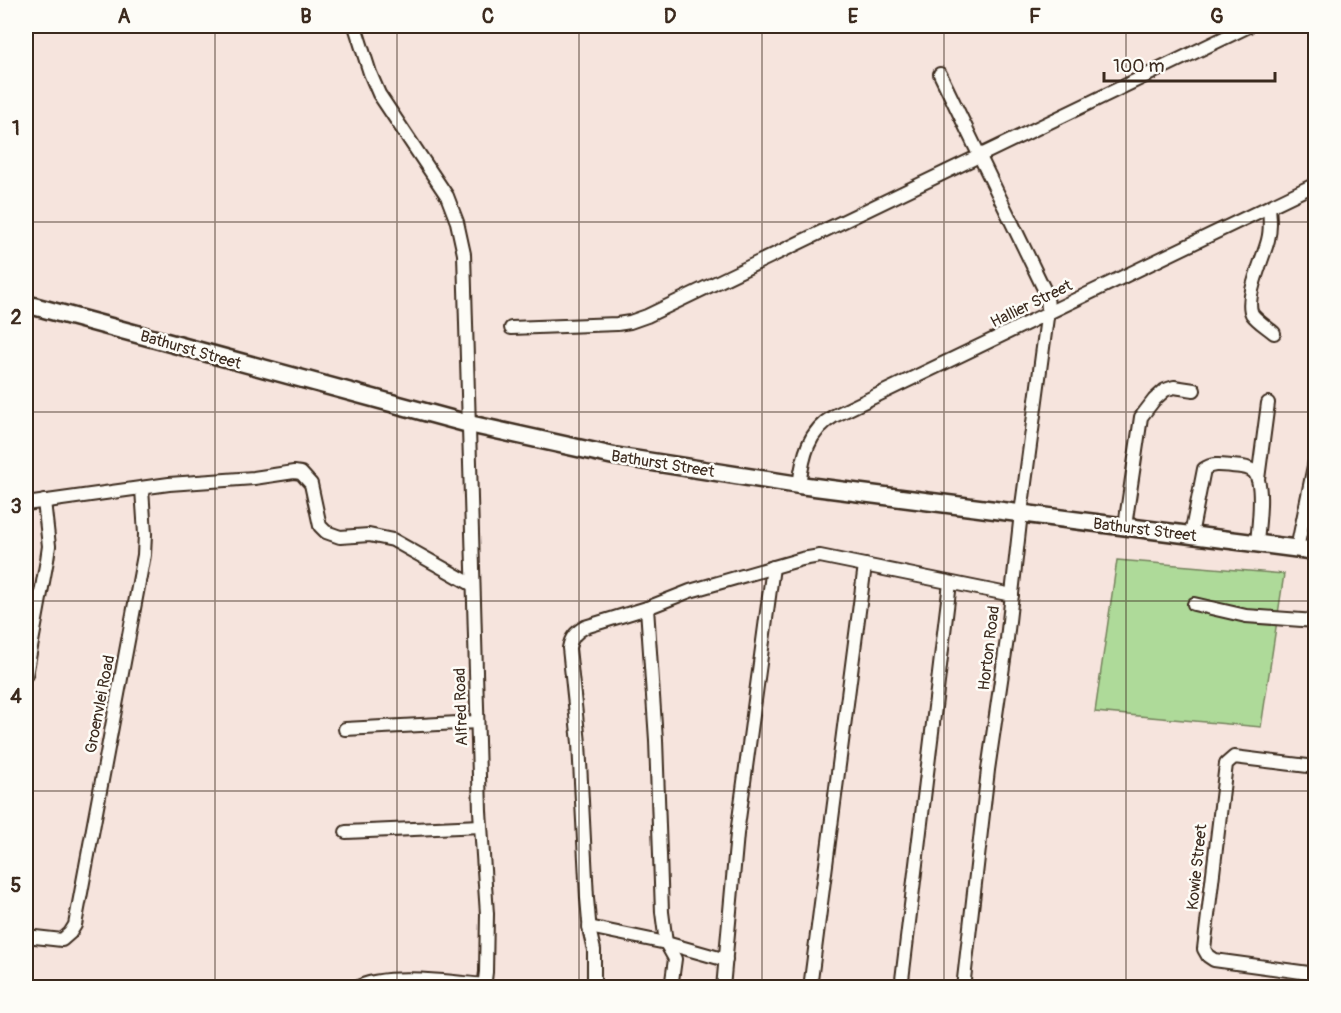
<svg xmlns="http://www.w3.org/2000/svg" width="1341" height="1013" font-family="Pangolin,sans-serif">
<rect width="100%" height="100%" fill="#f6e4dd"/>
<filter id="ink" filterUnits="userSpaceOnUse"><feTurbulence type="fractalNoise" baseFrequency=".0167" numOctaves="2"/><feDisplacementMap in="SourceGraphic" scale="12" xChannelSelector="R" yChannelSelector="G"/><feConvolveMatrix kernelMatrix="1 2 1 2 8 2 1 2 1" color-interpolation-filters="sRGB"/></filter>
<g filter="url(#ink)">
<path fill="#aeda99" stroke="#74825c" stroke-width="1.5" d="M1117 560 1284 574 1261 727 1095 712Z"/>
<g fill="none" stroke-linecap="round" stroke-linejoin="round">
<defs>
<g id="minor">
<path d="M355 26 370 73 379 94 447 196 457 222 464 254 480 811 487 914 486 972 484 988"/>
<path d="M940 74 1042 285 1047 295 1048 310 1021 513 1007 639 988 770 963 988"/>
<path d="M1269 207C1270 218 1271 229 1268 240 1264 257 1244 298 1252 314 1257 321 1267 327 1274 333"/>
<path d="M511 328 617 324 630 322 647 316 1249 26"/>
<path d="M1258 479 1268 403"/>
<path d="M799 485C803 456 808 431 834 416L1316 184"/>
<path d="M26 504 169 484 254 478 294 472 301 473 311 484 320 526 326 532 340 537 369 535 393 540 473 585"/>
<path d="M1125 526 1141 417 1154 400 1165 390 1174 387 1194 390"/>
<path d="M1191 535 1204 469C1212 463 1222 465 1232 466 1239 467 1248 466 1254 472 1265 484 1258 527 1257 543"/>
<path d="M1297 549 1316 456"/>
<path d="M1194 604 1246 616 1316 621"/>
<path d="M647 608 656 740 662 912 666 943 675 959 671 988"/>
<path d="M26 675 47 560 49 546 44 501"/>
<path d="M345 729 477 722"/>
<path d="M1316 767 1234 757 1226 764 1204 949 1208 956 1214 960 1316 974"/>
<path d="M346 832 481 826"/>
<path d="M589 927 666 943 726 960"/>
<path d="M26 936 62 940 70 933 75 925 144 555 145 534 142 489"/>
<path d="M356 988C384 972 452 982 484 985"/>
<path d="M594 988V950L590 933 587 898 579 743 569 648C571 637 576 632 585 627L647 608 690 591 802 559 820 556 1012 595"/>
<path d="M723 988 737 834 773 567"/>
<path d="M810 988 865 565"/>
<path d="M901 988 950 583"/>
</g>
<path id="major" d="M26 304 469 424 614 456 799 485 1316 551"/>
</defs>
<use href="#minor" stroke="#3b2a1e" stroke-width="16"/>
<use href="#major" stroke="#3b2a1e" stroke-width="21"/>
<use href="#minor" stroke="#fdfcf7" stroke-width="12"/>
<use href="#major" stroke="#fdfcf7" stroke-width="16"/>
</g>
</g>
<path fill="none" stroke="#3b2a1e" stroke-width="1.5" stroke-opacity="0.55" d="M215 26V988M397 26V988M579 26V988M762 26V988M944 26V988M1126 26V988M26 222H1316M26 412H1316M26 601H1316M26 791H1316"/>
<g text-anchor="middle" stroke-width="5" stroke-linejoin="round" paint-order="stroke">
<g font-size="16" fill="#3b2a1e" stroke="#fdfcf7">
<text transform="translate(1031 303) rotate(-26)" y="6">Hallier Street</text>
<text transform="translate(191 349) rotate(16)" y="6">Bathurst Street</text>
<text transform="translate(663 463) rotate(9)" y="6">Bathurst Street</text>
<text transform="translate(1145 529) rotate(7)" y="6">Bathurst Street</text>
<text transform="translate(988 648) rotate(-83)" y="6">Horton Road</text>
<text transform="translate(99 704) rotate(-79)" y="6">Groenvlei Road</text>
<text transform="translate(460 707) rotate(-92)" y="6">Alfred Road</text>
<text transform="translate(1196 867) rotate(-84)" y="6">Kowie Street</text>
</g>
</g>
<rect width="1341" height="1013" fill="none" stroke="#fdfcf7" stroke-width="66"/>
<path d="M1104 72v9h171v-9" fill="none" stroke="#3b2a1e" stroke-width="3"/>
<text x="1113" y="72" font-size="18" fill="#3b2a1e" stroke="#fdfcf7" stroke-width="4.5" paint-order="stroke">100 m</text>
<rect x="33" y="33" width="1275" height="947" fill="none" stroke="#3b2a1e" stroke-width="2"/>
<g font-size="20" text-anchor="middle" font-weight="bold" fill="#3b2a1e">
<text x="124" y="23">A</text>
<text x="306" y="23">B</text>
<text x="488" y="23">C</text>
<text x="670" y="23">D</text>
<text x="853" y="23">E</text>
<text x="1035" y="23">F</text>
<text x="1217" y="23">G</text>
<text x="16" y="135">1</text>
<text x="16" y="324">2</text>
<text x="16" y="513">3</text>
<text x="16" y="703">4</text>
<text x="16" y="892">5</text>
</g>
</svg>
